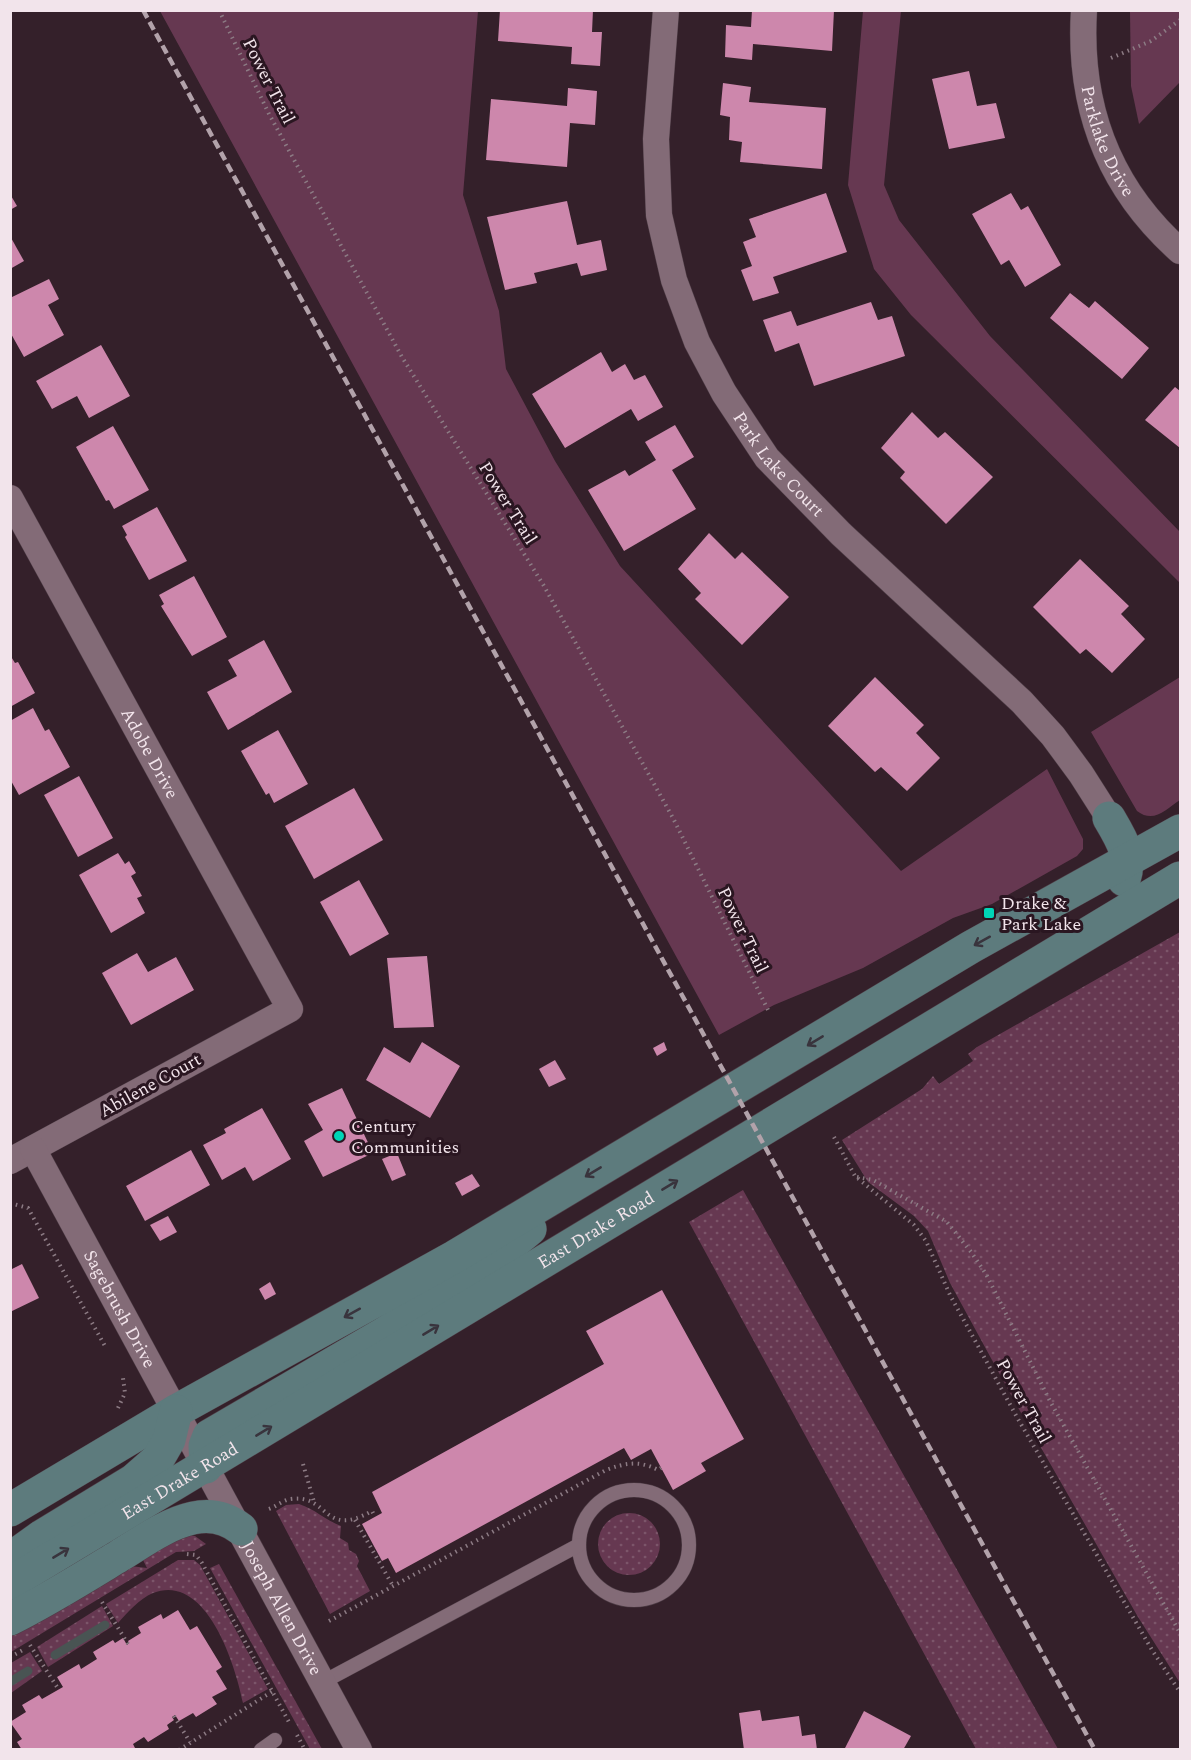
<svg xmlns="http://www.w3.org/2000/svg" width="1191" height="1760" font-family="Spectral,serif">
<defs>
<pattern id="grass-dots" width="8" height="8" patternUnits="userSpaceOnUse" patternTransform="scale(1.5)"><rect width="8" height="8" fill="#663851"/><path d="M2 2h.1M6 6h.1" fill="none" stroke="#7c556a" stroke-width="1.8" stroke-linecap="round"/></pattern>
</defs>
<rect width="100%" height="100%" fill="#34202a"/>
<g fill="url(#grass-dots)">
<path d="M1180 932V1683L1138 1617 1016 1404 950 1283 928 1231 914 1216 868 1182 842 1140 922 1089 933 1076 939 1084 973 1061 968 1054 977 1047Z"/>
<path d="M743 1190 1058 1749H976L689 1222Z"/>
<path d="M299 1504C315 1509 325 1520 341 1526L340 1538 348 1543 349 1550 356 1554 359 1561 357 1566 370 1591 330 1614 276 1511 286 1505Z"/>
<circle cx="629" cy="1544" r="31"/>
<path d="M183 1535 195 1536 206 1544 194 1551 176 1552 11 1652V1633L122 1565 147 1568 141 1556Z"/>
<path d="M178 1560H194L200 1565 268 1689 243 1703C236 1667 207 1572 153 1593 139 1599 128 1612 118 1623L106 1604Z"/>
<path d="M219 1564 322 1749H310L210 1568Z"/>
<path d="M102 1606 113 1626 48 1667 37 1647Z"/>
<path d="M30 1652 42 1671 11 1693V1663Z"/>
</g>
<g fill="#663851">
<path d="M160 11H478L463 195 499 311 506 369 555 461 620 566 901 871 1047 769 1083 839V849L1077 856 992 904 953 918 863 968 774 1005 719 1035Z"/>
<path d="M863 11H901L884 185 899 220 990 336 1180 532V583L911 315 874 269 848 185Z"/>
<path d="M1130 11H1180V82L1139 124 1131 86Z"/>
<path d="M1180 677V800C1166 809 1154 824 1137 811L1091 732Z"/>
</g>
<g fill="none" stroke-linecap="round" stroke-linejoin="round">
<g stroke="#495453" stroke-width="9">
<path d="M55 1655 105 1625"/>
<path d="M10 1682 28 1671"/>
</g>
</g>
<g fill="#cd87ac">
<path d="M500 10H593L592 32H602L600 66 571 64 572 47 498 41Z"/>
<path d="M752 10H834L832 51 753 44 752 60 725 57 726 25 751 27Z"/>
<path d="M969 71 977 106 996 103 1005 138 949 149 932 79Z"/>
<path d="M723 83 751 87 749 102 826 108 822 169 740 162 742 142 729 140 730 117 720 115Z"/>
<path d="M568 88 597 91 595 125 570 123 567 167 486 160 491 99 567 106Z"/>
<path d="M826 193 847 252 773 277 779 293 753 301 741 270 752 266 743 242 756 237 749 219Z"/>
<path d="M1011 193 1021 210 1028 206 1061 265 1025 287 1009 260 1001 265 972 214Z"/>
<path d="M10 194 17 206 10 210Z"/>
<path d="M567 201 577 245 601 240 607 270 581 276 577 263 534 273 537 283 505 290 487 217Z"/>
<path d="M10 236 24 261 10 269Z"/>
<path d="M49 279 59 299 48 305 64 335 24 357 10 332V298Z"/>
<path d="M1070 293 1089 308 1095 301 1149 348 1122 379 1050 318Z"/>
<path d="M871 302 878 320 892 316 905 356 814 386 799 343 775 352 763 320 791 311 797 326Z"/>
<path d="M101 345 130 396 89 418 77 396 52 409 36 381Z"/>
<path d="M601 352 612 372 625 364 634 380 645 375 663 407 638 421 631 409 565 448 532 394Z"/>
<path d="M1175 387 1180 391V448L1145 420Z"/>
<path d="M912 412 938 438 945 432 993 477 946 524 900 478 905 472 881 448Z"/>
<path d="M675 425 694 457 672 470 696 509 624 551 588 490 625 470 629 476 656 460 645 442Z"/>
<path d="M113 426 149 490 114 509 109 500 106 501 76 447Z"/>
<path d="M157 507 187 561 149 580 125 537 127 535 122 526Z"/>
<path d="M709 533 735 559 742 552 789 597 742 645 695 599 701 593 678 569Z"/>
<path d="M1080 559 1129 606 1121 614 1145 639 1112 673 1086 649 1080 654 1033 607Z"/>
<path d="M194 576 227 637 192 656 161 606 164 604 159 595Z"/>
<path d="M264 640 292 692 228 730 207 692 237 676 228 660Z"/>
<path d="M10 655 15 663 18 662 35 693 10 707Z"/>
<path d="M875 677 924 725 916 733 940 758 907 791 881 767 875 772 828 726Z"/>
<path d="M33 708 45 731 49 729 70 767 19 795 10 779V721Z"/>
<path d="M278 730 308 784 274 803 269 793 266 795 241 751Z"/>
<path d="M79 776 113 838 78 857 44 795Z"/>
<path d="M354 788 383 840 314 879 285 826Z"/>
<path d="M118 853 125 864 129 861 136 873 131 876 142 896 137 898 145 913 111 933 79 875Z"/>
<path d="M359 880 389 934 350 956 320 902Z"/>
<path d="M137 953 148 972 176 957 194 990 131 1025 102 973Z"/>
<path d="M427 956 434 1027 394 1028 387 958Z"/>
<path d="M422 1042 460 1066 430 1118 366 1080 384 1047 410 1063Z"/>
<path d="M664 1042 667 1050 657 1056 653 1048Z"/>
<path d="M555 1060 566 1079 549 1087 539 1069Z"/>
<path d="M342 1088 373 1153 323 1177 304 1141 323 1130 308 1104Z"/>
<path d="M262 1108 291 1159 253 1181 245 1167 222 1180 203 1145 226 1133 224 1129Z"/>
<path d="M191 1150 210 1185 145 1221 126 1186Z"/>
<path d="M397 1153 406 1175 392 1181 382 1159Z"/>
<path d="M472 1174 480 1186 462 1196 455 1183Z"/>
<path d="M168 1216 177 1232 160 1241 150 1225Z"/>
<path d="M22 1264 39 1298 10 1312V1270Z"/>
<path d="M270 1282 276 1294 265 1300 259 1289Z"/>
<path d="M662 1290 744 1439 701 1463 706 1471 673 1490 651 1449 631 1460 624 1448 396 1573 388 1558 382 1561 362 1524 382 1513 372 1492 604 1364 586 1331Z"/>
<path d="M178 1610 190 1630 197 1626 222 1667 216 1671 227 1689 212 1697 217 1704 196 1717 193 1713 179 1721 175 1715 172 1717 174 1720 167 1725 169 1729 148 1742 144 1737 133 1744 136 1750H22L17 1742 22 1739 10 1722 26 1712 22 1705 39 1695 42 1699 63 1687 57 1677 79 1664 81 1669 97 1659 93 1652 113 1640 115 1643 123 1638 127 1645 129 1643 128 1641 141 1633 138 1627 161 1614 163 1619Z"/>
<path d="M760 1710 762 1721 799 1716 802 1736 815 1734 817 1750H744L739 1713Z"/>
<path d="M864 1711 911 1736 903 1750H844Z"/>
</g>
<g fill="none" stroke-linecap="round" stroke-linejoin="round">
<defs>
<g id="lane">
<circle cx="634" cy="1545" r="55"/>
<path d="M323 1682 579 1545"/>
<path d="M261 1750 275 1740"/>
</g>
<g id="street">
<path id="s1" d="M666 10 656 139 659 215 674 280 697 342 724 393 767 458 841 534 1022 702 1053 736 1081 774 1109 818"/>
<path id="s2" d="M1084 10C1078 106 1108 187 1180 251"/>
<path id="s3" d="M10 498 290 1009 10 1161"/>
<path id="s4" d="M33 1149 359 1750"/>
</g>
<g id="secondary">
<path d="M1109 818C1122 840 1132 855 1124 880"/>
<path d="M206 1467 205 1446 209 1436 385 1333 482 1269 530 1229"/>
<path d="M10 1510 176 1411 454 1257 971 947 1180 831"/>
<path d="M10 1559 42 1536 134 1480 158 1459 169 1440 176 1411"/>
<path id="s5" d="M10 1583 1180 878"/>
<path d="M10 1619C48 1600 83 1578 119 1556 142 1542 166 1524 193 1518 211 1514 227 1518 241 1529"/>
</g>
</defs>
<use href="#lane" stroke="#4f3e47" stroke-width="15"/>
<use href="#street" stroke="#4f3e47" stroke-width="27"/>
<use href="#secondary" stroke="#4f3e47" stroke-width="34"/>
<g stroke="#8c7b84" stroke-width="4" stroke-dasharray="1.5 4.5" stroke-linecap="butt">
<path d="M219 10 269 114 402 357 544 586 673 818 769 1012"/>
<path d="M1111 58 1151 41 1180 20"/>
<path d="M834 1137 855 1176 914 1225 926 1241 950 1295 1018 1419 1152 1650 1180 1692"/>
<path d="M857 1177 873 1180 947 1222 971 1252 986 1274 1050 1401 1180 1633"/>
<path d="M10 1203 28 1208 105 1346"/>
<path d="M118 1408 125 1393 123 1378"/>
<path d="M303 1464 314 1502"/>
<path d="M269 1509C277 1506 283 1500 291 1499 330 1494 322 1539 372 1511L375 1517"/>
<path d="M355 1520 393 1586"/>
<path d="M187 1554 196 1555 202 1563 290 1724"/>
<path d="M102 1602 128 1644"/>
<path d="M329 1621 606 1470C625 1463 639 1460 658 1470L661 1468"/>
<path d="M30 1645 59 1690"/>
<path d="M10 1657 23 1650"/>
<path d="M174 1716 190 1742"/>
<path d="M297 1735 305 1750"/>
<path d="M179 1750 273 1691"/>
</g>
<use href="#lane" stroke="#836b77" stroke-width="14"/>
<use href="#street" stroke="#836b77" stroke-width="26"/>
<use href="#secondary" stroke="#5d7b7d" stroke-width="33"/>
<path stroke="#b2a2aa" stroke-width="4.5" stroke-dasharray="9 4.5" stroke-linecap="butt" d="M143 10 1095 1750"/>
</g>
<defs><path id="oneway-shaft" d="M-6 0H5M1.5-3L5.5 0L1.5 3" fill="none" stroke-width="1.6" stroke-linecap="round" stroke-linejoin="round" transform="scale(1.5)"/></defs>
<g stroke="#39343d">
<use href="#oneway-shaft" transform="translate(982 941) rotate(151)"/>
<use href="#oneway-shaft" transform="translate(815 1041) rotate(149)"/>
<use href="#oneway-shaft" transform="translate(593 1172) rotate(149)"/>
<use href="#oneway-shaft" transform="translate(670 1185) rotate(-31)"/>
<use href="#oneway-shaft" transform="translate(352 1313) rotate(151)"/>
<use href="#oneway-shaft" transform="translate(431 1330) rotate(-31)"/>
<use href="#oneway-shaft" transform="translate(264 1431) rotate(-31)"/>
<use href="#oneway-shaft" transform="translate(61 1553) rotate(-31)"/>
</g>
<g fill="#00d5b7" stroke="#2a1621" stroke-width="2">
<rect x="983" y="907" width="12" height="12" rx="3"/>
<circle cx="339" cy="1136" r="6"/>
</g>
<g text-anchor="middle" stroke-width="6" stroke-linejoin="round" paint-order="stroke">
<g font-size="18" fill="#f2e4eb" stroke="#2a1621">
<text transform="translate(269 81) rotate(63)" y="6">Power Trail</text>
<text dy="6" stroke="none"><textPath href="#s2" startOffset="135">Parklake Drive</textPath></text>
<text dy="6" stroke="none"><textPath href="#s1" startOffset="486">Park Lake Court</textPath></text>
<text transform="translate(508 503) rotate(58)" y="6">Power Trail</text>
<text dy="6" stroke="none"><textPath href="#s3" startOffset="291">Adobe Drive</textPath></text>
<text transform="translate(743 930) rotate(64)" y="6">Power Trail</text>
<text transform="translate(150 1085) rotate(-29)" y="6">Abilene Court</text>
<text dy="6" stroke="none"><textPath href="#s5" startOffset="684">East Drake Road</textPath></text>
<text dy="6" stroke="none"><textPath href="#s4" startOffset="182">Sagebrush Drive</textPath></text>
<text transform="translate(1024 1401) rotate(61)" y="6">Power Trail</text>
<text dy="6" stroke="none"><textPath href="#s5" startOffset="198">East Drake Road</textPath></text>
<text dy="6" stroke="none"><textPath href="#s4" startOffset="522">Joseph Allen Drive</textPath></text>
</g>
<g font-size="18" fill="#f2e4eb" stroke="#2a1621" text-anchor="start">
<text x="1001" y="909">Drake &amp;<tspan x="1001" dy="21">Park Lake</tspan></text>
<text x="351" y="1132">Century<tspan x="351" dy="21">Communities</tspan></text>
</g>
</g>
<rect width="1191" height="1760" fill="none" stroke="#f2e4eb" stroke-width="24"/>
</svg>
